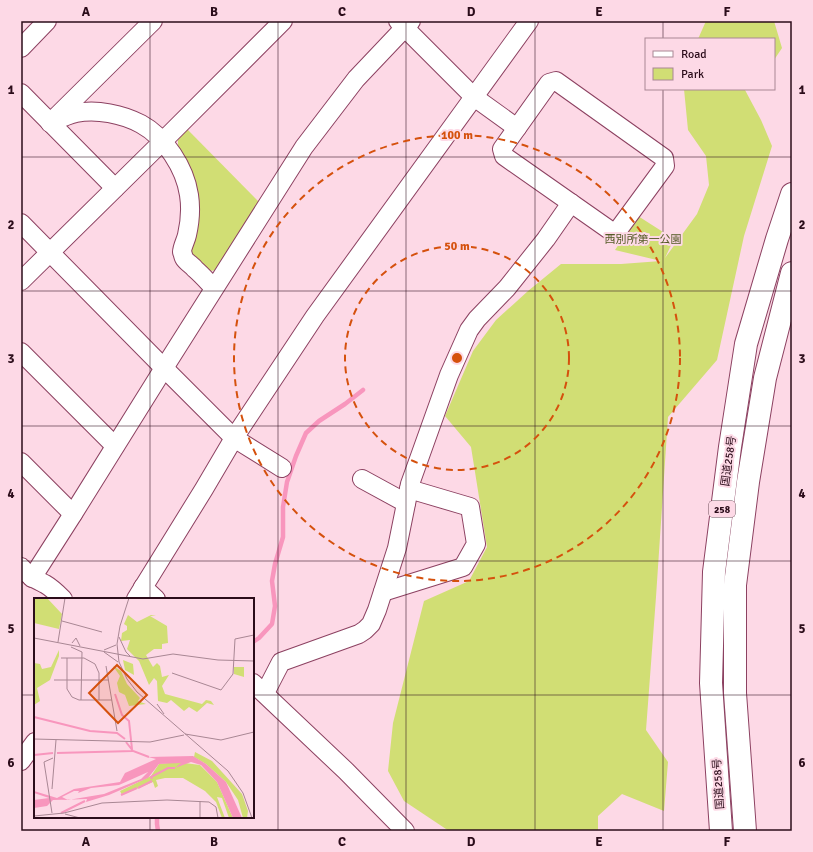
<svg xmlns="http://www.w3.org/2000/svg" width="813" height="852" font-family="Signika,'Noto Sans JP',sans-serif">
<rect width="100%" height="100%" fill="#fdd9e6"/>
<g fill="#d1de74">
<path d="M706 21H774L782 48 774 60V39H698Z"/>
<path d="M684 89H747L745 90 761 120 772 146 744 236 717 360 668 417 656 597 646 730 668 762 664 811 622 794 598 816V831H449L404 801 388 771 393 723 424 601 469 581 487 547 471 447 445 416 473 351 496 320 528 291 561 264H621L661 261 615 250 638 216 674 239 665 258 697 214 709 185 706 156 688 130Z"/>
<path d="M187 129 261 204 219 270 208 271 192 254 178 149V140Z"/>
</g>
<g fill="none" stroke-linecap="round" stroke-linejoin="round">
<g stroke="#f896bd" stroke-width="4.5">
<path d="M253 642 259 638 272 624 275 606 272 581 275 564 283 537V507L287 482 296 456 306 433 319 421 345 404 363 390"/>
<path d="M157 817V824L158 831"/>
</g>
<defs>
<g id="minor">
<path d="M398 21 474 97 517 128"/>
<path d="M21 48 47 21"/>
<path d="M556 81 664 158 665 166 618 230 611 231 504 156 502 149 549 83Z"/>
<path d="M21 93 115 188"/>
<path d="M55 118 153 21"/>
<path d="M50 123C59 119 67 115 76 113 97 109 122 114 141 124 165 137 185 168 189 195 191 208 190 222 187 235 186 240 182 247 182 252 183 254 183 256 184 258 186 262 192 265 195 269 202 275 208 282 214 288"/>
<path d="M21 223 164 368 234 438 282 468"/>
<path d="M21 281 162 142 283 21"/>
<path d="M21 352 115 446"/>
<path d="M21 462 73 514"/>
<path d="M362 479 406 503"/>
<path d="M21 567C28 576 35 579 45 584 52 588 57 593 63 599"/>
<path d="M32 578 73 514 164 368 304 147 356 79 411 21"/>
<path d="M143 587 156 599"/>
<path d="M383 592 463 567 476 544 470 507 409 489"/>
<path d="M136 599 204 489 234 438 315 316 529 21"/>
<path d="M253 683 346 771 405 831"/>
<path d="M265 693 281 662 359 634 365 630 371 624 377 610 397 548 410 484 449 375 469 330 477 319 507 288 546 239 571 203"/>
<path d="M21 761 35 742"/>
</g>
<g id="highway">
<path d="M721 831 711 683 714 572 730 447 746 344 777 239 792 194"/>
<path d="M745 831 735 693V585L748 482 765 378 792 273"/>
</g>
</defs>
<use href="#minor" stroke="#8c4161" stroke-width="20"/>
<use href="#highway" stroke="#8c4161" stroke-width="24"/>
<use href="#minor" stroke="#fff" stroke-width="18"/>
<use href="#highway" stroke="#fff" stroke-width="22"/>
</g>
<path fill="none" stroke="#2b0c1a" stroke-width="1" stroke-opacity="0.55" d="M150 21V599M278 21V831M406 21V831M535 21V831M663 21V39M663 89V831M21 157H792M21 291H792M21 426H792M21 561H792M21 695H35M253 695H792M150 817V831"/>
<g fill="none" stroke="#d5510d" stroke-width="2" stroke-dasharray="7 5">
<circle cx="457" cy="358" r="112"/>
<circle cx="457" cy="358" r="223"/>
</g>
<g text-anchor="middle" stroke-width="4" stroke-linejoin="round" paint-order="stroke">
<rect fill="#fdd9e6" stroke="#6a4a57" stroke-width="1" x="709" y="501" width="26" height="16" rx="3"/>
<g font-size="10" font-weight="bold" fill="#2b0c1a">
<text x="722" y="513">258</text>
</g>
<g font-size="11" fill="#545a25" stroke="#fdd9e6">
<text x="643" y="243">西別所第一公園</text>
</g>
<g font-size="11" fill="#2b0c1a" stroke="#fdd9e6">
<text transform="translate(728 461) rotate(-82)" y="4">国道258号</text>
<text transform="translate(718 784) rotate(-94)" y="4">国道258号</text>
</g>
</g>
<g transform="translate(34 598)">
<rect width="220" height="220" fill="#fdd9e6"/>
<path d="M0 0H13L28 16 25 31 0 25ZM94 17 103 24 117 17 122 18H116L133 28 134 45 128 46V51H120L112 57 119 69 123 65 126 68 128 79 135 77 128 88 131 96 168 106 172 102 177 103 180 107 173 105 163 114 155 109 150 113 137 102 133 105 124 103 123 83 120 80 115 87 105 63 93 51 96 42 87 43 88 35 93 32V28L90 26ZM25 52V58L16 82 3 90 6 103 0 107V65L6 66 8 71 17 69ZM89 62 99 66 100 77 91 72ZM79 68 87 73 93 86 106 100 104 103 112 106 95 108 91 97 85 94 83 85 86 78ZM200 69H210V79L200 76ZM161 154 178 163 208 196 214 213 213 220H209L204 202 192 184 172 166 160 159ZM143 164 166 167 183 184 199 220H195L188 200 183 199 191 220H188L182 204 171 193 149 180H131L122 182 124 188 121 190 119 184 88 197 86 193 117 178 125 166Z" fill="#d1de74"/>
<path d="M159 158 172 166 192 184 208 220H199L183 184 167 167 157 164 141 170 147 165 125 166 114 180 75 197 52 204 53 201 19 202 13 208 0 210V202L15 200 0 195V193L23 200 40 191 86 184 91 175 122 161 114 159ZM114 174 107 181 70 196 34 202 28 199 40 193H45L44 195 57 190 85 187Z" fill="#f896bd" fill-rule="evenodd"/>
<path fill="none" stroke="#f896bd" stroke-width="2" d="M81 96 88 117 95 123 98 151M0 119 56 133 83 135 91 141M92 144 99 153 115 159M23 155 99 153M0 157 19 155M118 181 117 179 134 170H141M104 190 118 183M87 197 103 190M27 215 51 203"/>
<path fill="none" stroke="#a98794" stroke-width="1" d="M95 0 86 28 83 46 85 64 93 81 103 94 194 173 209 195 218 220M28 23 68 34M85 39 92 54 96 58M0 40 109 61M24 44 31 0M38 45 42 40 46 48M37 49 48 54M70 52 82 47M70 54 84 64M27 60H50L61 66 65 75V102M33 60V91L38 99 45 102H78M109 61 139 56 184 62 220 63M72 68 83 133M138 75 187 92 199 76 201 41 220 37M20 82H75M47 102 48 54M123 106 130 116M151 136 187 142 220 134M0 141 116 144 150 137M18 191 22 142M18 215 10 164 19 160M31 216 46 220M0 218 30 215 68 205 133 202 175 204 182 209 184 220M166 220V203"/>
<path fill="#d5510d" fill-opacity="0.15" stroke="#d5510d" stroke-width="2" d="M83 67 113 97 84 125 55 95Z"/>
<rect width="220" height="220" fill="none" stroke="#2b0c1a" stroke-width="2"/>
</g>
<circle cx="457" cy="358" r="6" fill="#d5510d" stroke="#fdd9e6" stroke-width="2"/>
<g font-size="12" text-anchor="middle" font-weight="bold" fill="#d5510d" stroke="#fdd9e6" stroke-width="4" stroke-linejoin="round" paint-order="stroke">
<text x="457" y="139">100 m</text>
<text x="457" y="250">50 m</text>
</g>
<rect width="813" height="852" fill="none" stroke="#fdd9e6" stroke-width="44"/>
<rect x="645" y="38" width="130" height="52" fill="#fdd9e6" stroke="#a98794"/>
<rect x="653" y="51" width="20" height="6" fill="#ffffff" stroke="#a98794"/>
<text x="681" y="58" font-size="12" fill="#2b0c1a">Road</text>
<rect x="653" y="68" width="20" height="12" fill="#d1de74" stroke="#a98794"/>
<text x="681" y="78" font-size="12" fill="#2b0c1a">Park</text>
<rect x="22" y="22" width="769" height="808" fill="none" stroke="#2b0c1a" stroke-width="1.5"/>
<g font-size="13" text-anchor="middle" font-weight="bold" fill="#2b0c1a">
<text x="86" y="16">A</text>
<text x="214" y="16">B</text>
<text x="342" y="16">C</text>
<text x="471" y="16">D</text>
<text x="599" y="16">E</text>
<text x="727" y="16">F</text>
<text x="11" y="94">1</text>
<text x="802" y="94">1</text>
<text x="11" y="229">2</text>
<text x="802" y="229">2</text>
<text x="11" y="363">3</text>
<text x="802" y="363">3</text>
<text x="11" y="498">4</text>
<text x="802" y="498">4</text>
<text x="11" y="633">5</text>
<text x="802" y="633">5</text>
<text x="11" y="767">6</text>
<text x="802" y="767">6</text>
<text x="86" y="846">A</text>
<text x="214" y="846">B</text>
<text x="342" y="846">C</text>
<text x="471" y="846">D</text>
<text x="599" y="846">E</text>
<text x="727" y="846">F</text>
</g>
</svg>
